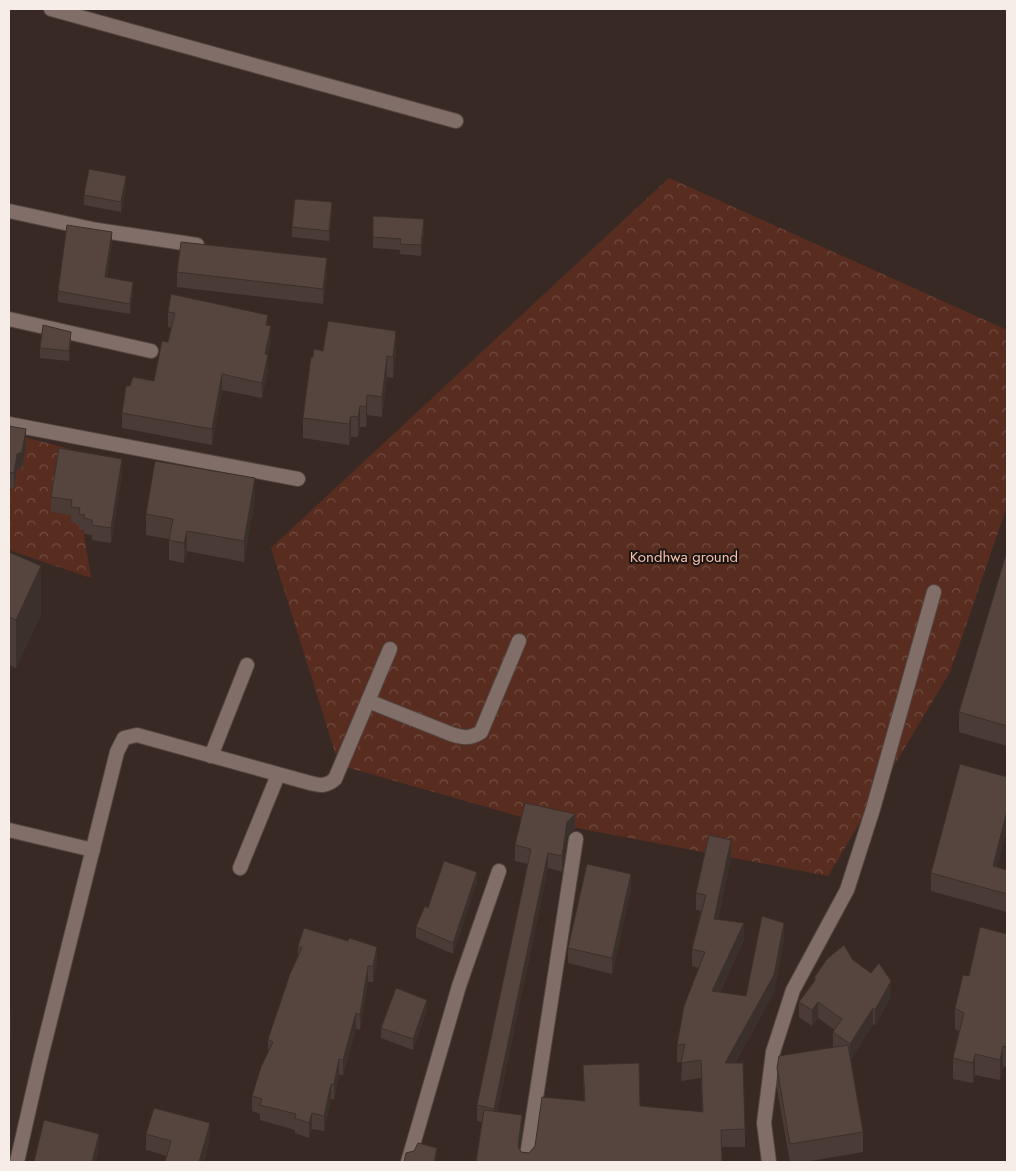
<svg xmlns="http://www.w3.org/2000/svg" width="1016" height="1171" font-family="Jost,sans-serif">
<defs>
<pattern id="park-crowns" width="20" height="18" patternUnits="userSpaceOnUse" patternTransform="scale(1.25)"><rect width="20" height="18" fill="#582d1f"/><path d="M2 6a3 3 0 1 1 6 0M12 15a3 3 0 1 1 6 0" fill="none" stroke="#714c40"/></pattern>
</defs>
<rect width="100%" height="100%" fill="#392924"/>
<g fill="url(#park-crowns)">
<path d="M669 178 1007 330V506L950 672 828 876 525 818 339 765 271 548Z"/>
<path d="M9 433 70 449 91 578 9 550Z"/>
</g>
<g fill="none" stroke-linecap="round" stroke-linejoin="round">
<defs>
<g id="minor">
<path d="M51 9 456 121"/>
<path d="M9 211 97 230 197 245"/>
<path d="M9 319 151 351"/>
<path d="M9 424 298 479"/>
<path d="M368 701 451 734C463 738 470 739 481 732L519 641"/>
<path d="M211 756 247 665"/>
<path d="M9 830 93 850"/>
<path d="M240 868 278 775"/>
<path d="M17 1162 40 1061 117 752 124 738 137 735 310 783C321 786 327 786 335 779L390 649"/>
<path d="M408 1162 459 986 499 871"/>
<path d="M526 1162 576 839"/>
<path d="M769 1162 764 1123 773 1052 793 990 847 890 873 809 934 592"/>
</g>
</defs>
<use href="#minor" stroke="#534642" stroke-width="16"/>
<use href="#minor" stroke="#816e69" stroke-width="14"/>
</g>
<g fill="#4a3b36">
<path d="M126 187 121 212 84 205V195Z"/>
<path d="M332 213 329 241 292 237V227Z"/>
<path d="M424 230 421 256 400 254V250L373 248V237Z"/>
<path d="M112 242 107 278 133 293 130 314 58 302V291Z"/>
<path d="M177 272 327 274 323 304 177 287Z"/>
<path d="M168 312 268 326 271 342 268 355V370L262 398 222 390 212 445 122 428V413L130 386 154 381 168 342 171 328 168 327Z"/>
<path d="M71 342 69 361 40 358V348Z"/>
<path d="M323 351H396L393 378 387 377 382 417 367 415 366 427H360L358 437H351L349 445 303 438V418Z"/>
<path d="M9 426 26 445 22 468 17 469 14 489 9 488Z"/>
<path d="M122 475 111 543 92 540V535L84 534V530L79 529V524L71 522V515L51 512V497Z"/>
<path d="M255 499 244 562 187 551 184 563 169 560V539L146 535V514Z"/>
<path d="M1007 551V746L959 732V712Z"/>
<path d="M9 552 41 614 16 668 9 665Z"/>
<path d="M1007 829 997 867 1007 870V912L931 891V873Z"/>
<path d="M575 830 567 837 562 872 548 868 497 1112 522 1133 520 1150 521 1152 529 1153 584 1101 583 1065 640 1106 702 1112 701 1078 681 1081 682 1062H677V1045L699 968 692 966V949L701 911 696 910V893L731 857 718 920 744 940 720 992 746 996 784 940 774 992 735 1063 745 1129V1147H721L476 1162 482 1122 477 1121V1105L528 864 515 861V845Z"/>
<path d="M477 882 453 954 416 938V927L428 908Z"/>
<path d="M631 889 612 974 568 963V948Z"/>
<path d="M1007 934V1067L1003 1066 1000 1080 975 1075 973 1083 953 1079V1058L959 1031 955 1029V1008Z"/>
<path d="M298 946 377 962 373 982H368L360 1030 356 1029 343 1075H339L334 1100 331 1099 324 1131 312 1129 309 1138 295 1133V1130L260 1120V1114L252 1111V1096L268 1052V1039L298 957Z"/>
<path d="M853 960 891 997 875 1025 873 1024 851 1059 863 1132V1152L805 1162H790L777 1089V1068L833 1047V1032L835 1030 818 1018 812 1026 799 1017V1002L814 982V978Z"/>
<path d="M427 1010 413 1050 381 1038V1028Z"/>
<path d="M146 1134 210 1139 204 1162H165L167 1156 146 1150Z"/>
</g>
<g fill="#3c302c">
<path d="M126 176V187L121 212V202Z"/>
<path d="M332 202V213L329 241V231Z"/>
<path d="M424 219V230L421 256V245Z"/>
<path d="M112 232V242L105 288V277Z"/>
<path d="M327 258V274L323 304V289Z"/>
<path d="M133 282V293L130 314V304Z"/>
<path d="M268 315V331L266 325Z"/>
<path d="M271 326V342L265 370V354Z"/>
<path d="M396 331V351L393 378V357Z"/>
<path d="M71 332V342L69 361V351Z"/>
<path d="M268 355V370L262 398V383Z"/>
<path d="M387 356V377L382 417V397Z"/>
<path d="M222 374V390L212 445V429Z"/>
<path d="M367 395V415L366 427V407Z"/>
<path d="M360 406V427L358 437V417Z"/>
<path d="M351 416V437L349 445V424Z"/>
<path d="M26 429V445L22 468 17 469 14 489V473L17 454Z"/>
<path d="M122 459V475L111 543V528Z"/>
<path d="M255 478V499L244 562V541Z"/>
<path d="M187 531V551L184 563V543Z"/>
<path d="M41 566V614L16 668V620Z"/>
<path d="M1007 811V829L993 884V866Z"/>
<path d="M575 814V830L567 837 562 872V856L567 822Z"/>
<path d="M731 840V857L714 937V919Z"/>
<path d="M548 853V868L494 1124V1109Z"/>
<path d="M477 872V882L453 954V943Z"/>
<path d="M631 874V889L612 974V958Z"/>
<path d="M744 923V940L712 1009V991Z"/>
<path d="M784 923V940L774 992 725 1080V1063Z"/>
<path d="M377 947V962L373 982V966Z"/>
<path d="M368 966V982L360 1030V1015Z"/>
<path d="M891 981V997L875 1025V1010Z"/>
<path d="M427 1000V1010L413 1050V1039Z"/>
<path d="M818 1002V1018L812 1026V1010Z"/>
<path d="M873 1008V1024L850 1060V1044Z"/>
<path d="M356 1013V1029L343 1075V1060Z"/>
<path d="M11 1015V1034L9 1042V1023Z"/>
<path d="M1003 1046V1066L1000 1080V1060Z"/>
<path d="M975 1054V1075L973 1083V1063Z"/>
<path d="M339 1059V1075L334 1100V1084Z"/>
<path d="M331 1084V1099L324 1131V1116Z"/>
<path d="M312 1113V1129L309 1138V1123Z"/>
<path d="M522 1115V1133L518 1162V1147Z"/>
<path d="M210 1123V1139L204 1162H199Z"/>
<path d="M99 1134V1149L96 1162H92Z"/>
<path d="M437 1148V1162H434Z"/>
</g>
<g fill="#56453f" stroke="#3c302c">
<path d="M89 169 126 176 121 202 84 195Z"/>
<path d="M295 199 332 202 329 231 292 227Z"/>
<path d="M373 216 424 219 421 245 400 244 401 239 373 237Z"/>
<path d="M67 225 112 232 105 277 133 282 130 304 58 291Z"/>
<path d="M181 242 327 258 323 289 177 272Z"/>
<path d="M171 294 268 315 266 325 271 326 265 354 268 355 262 383 222 374 212 429 122 413 126 386H130L133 377 154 381 162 341 168 342 175 313 168 312Z"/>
<path d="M328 321 396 331 393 357 387 356 382 397 367 395 366 407 360 406 358 417 351 416 349 424 303 418 311 357H313L314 349 323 351Z"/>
<path d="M43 325 71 332 69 351 40 348Z"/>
<path d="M9 426 26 429 22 452 17 454 14 473 9 472Z"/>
<path d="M59 448 122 459 111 528 92 525V520L84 518 85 515 79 514 80 508 71 507 72 500 51 497Z"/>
<path d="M155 461 255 478 244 541 187 531 184 543 169 540 173 519 146 514Z"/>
<path d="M1007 551V726L959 712Z"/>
<path d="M9 552 41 566 16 620 9 617Z"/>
<path d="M960 764 1007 777V811L993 866 1007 870V894L931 873Z"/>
<path d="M525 803 575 814 567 822 562 856 548 853 494 1109 477 1105 531 849 515 845Z"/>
<path d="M709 835 731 840 714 919 744 923 712 991 746 996 762 916 784 923 774 975 725 1063H743L745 1129 721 1130 722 1162H476L484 1110 522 1115 518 1147 521 1152 529 1153 535 1146 542 1097 585 1101 583 1065 639 1063 640 1106 703 1112 701 1060 681 1063 685 1044 677 1045 684 1006 705 952 692 949 706 895 696 893Z"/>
<path d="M444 861 477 872 453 943 416 927 425 906 428 908Z"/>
<path d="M587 864 631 874 612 958 568 948Z"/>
<path d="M980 927 1007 934V1047L1003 1046 1000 1060 975 1054 973 1063 953 1058 964 1013 955 1008 963 975 969 976Z"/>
<path d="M304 928 348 941 349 938 377 947 373 966H368L360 1015 356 1013 343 1060 339 1059 334 1084H331L324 1116 312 1113 309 1123 295 1118 296 1114 260 1105 262 1099 252 1096 261 1067 273 1042 268 1039 290 974 302 948 298 946Z"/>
<path d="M844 945 853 960 871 973 879 963 891 981 875 1010 873 1008 850 1044 833 1032 842 1019 818 1002 812 1010 799 1002 816 979 814 978 827 959Z"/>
<path d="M396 988 427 1000 413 1039 381 1028Z"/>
<path d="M9 1014 11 1015 9 1023Z"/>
<path d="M848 1045 863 1132 790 1144 777 1068 779 1056Z"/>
<path d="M154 1108 210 1123 199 1162H165L171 1141 146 1134Z"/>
<path d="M44 1120 99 1134 92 1162H34Z"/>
<path d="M418 1143 437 1148 434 1162H404L406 1153 414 1151Z"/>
</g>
<g text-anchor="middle" stroke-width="4" stroke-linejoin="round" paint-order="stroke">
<g font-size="15" fill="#f6c1b0" stroke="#1b1411">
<text x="684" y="562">Kondhwa ground</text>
</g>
</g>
<rect width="1016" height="1171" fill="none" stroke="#f6ece8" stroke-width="20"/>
</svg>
